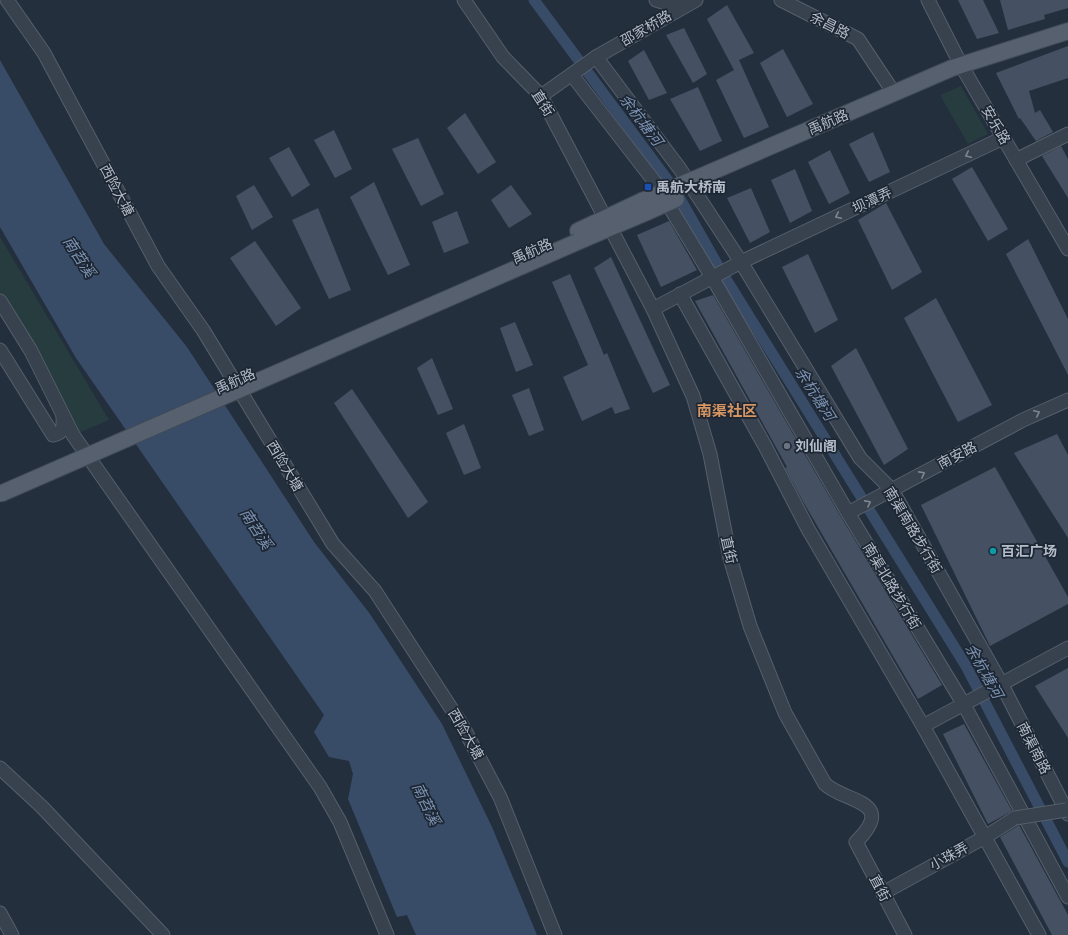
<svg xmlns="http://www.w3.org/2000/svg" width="1068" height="935" font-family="Barlow,'Noto Sans SC',sans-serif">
<rect width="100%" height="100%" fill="#242f3e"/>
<g fill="#263c3f">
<path d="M961 86 988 134 968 144 940 95Z"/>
<path d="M0 237 109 420 76 434 0 297Z"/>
</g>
<path fill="#394c67" d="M0 60 104 244 187 347 314 542 370 614 442 724 492 827 537 935H416L407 915 397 917 348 799 353 774 349 761 329 757 314 732 324 715 76 358 0 227Z"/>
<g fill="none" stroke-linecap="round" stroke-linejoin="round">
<path stroke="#394c67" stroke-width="11" d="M534 0 675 190 721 271 966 666 1068 862"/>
</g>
<g fill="#455162">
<path d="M958 0H983L999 33 977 39Z"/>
<path d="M1000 0H1068V8L1044 15 1045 19 1008 30Z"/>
<path d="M727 5 754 53 739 60 769 127 744 138 716 80 734 70 707 19Z"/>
<path d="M684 28 707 74 693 83 666 35Z"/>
<path d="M1068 46V78L1029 91 1035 113 1040 110 1053 132 1036 141 1020 118 1019 119 996 73Z"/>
<path d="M783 49 813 104 787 117 760 63Z"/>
<path d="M644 50 667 93 649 100 628 61Z"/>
<path d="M698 87 722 141 700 151 670 99Z"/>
<path d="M465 113 496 162 478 174 447 128Z"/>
<path d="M334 130 352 169 335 178 314 140Z"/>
<path d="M873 132 890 172 869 182 849 144Z"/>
<path d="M418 138 444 194 421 206 392 149Z"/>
<path d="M1061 146 1068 159V198L1042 156Z"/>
<path d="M289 147 310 185 292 197 269 158Z"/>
<path d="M830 150 850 193 829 204 808 162Z"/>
<path d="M972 167 1008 229 988 241 952 179Z"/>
<path d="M795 169 812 211 790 223 771 180Z"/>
<path d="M374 182 410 265 388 275 350 197Z"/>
<path d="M254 185 273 217 252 230 236 196Z"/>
<path d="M511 185 532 214 509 228 491 200Z"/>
<path d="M751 188 770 232 750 243 727 198Z"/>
<path d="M886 203 922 272 892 290 858 220Z"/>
<path d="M318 208 351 290 329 299 292 220Z"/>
<path d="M457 211 469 243 444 253 432 222Z"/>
<path d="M669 221 697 270 661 287 637 235Z"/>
<path d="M1028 239 1068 319V375L1006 254Z"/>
<path d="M255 241 301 308 276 326 230 258Z"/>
<path d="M808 254 838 320 815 333 782 267Z"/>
<path d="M611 257 670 385 653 393 594 268Z"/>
<path d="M570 274 604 355 607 353 630 409 615 414 612 407 582 421 563 377 588 365 552 282Z"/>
<path d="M713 295 841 517 942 685 918 699 801 498 785 468 787 467 695 301Z"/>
<path d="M936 298 992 405 958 422 904 318Z"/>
<path d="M515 322 533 365 516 372 500 328Z"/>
<path d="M856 348 908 449 884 465 831 366Z"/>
<path d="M432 358 453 409 438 415 417 368Z"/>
<path d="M529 388 544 430 529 436 512 395Z"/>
<path d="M352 389 428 502 408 518 334 403Z"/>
<path d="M464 424 481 468 464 475 446 433Z"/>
<path d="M1057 434 1068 455V538L1014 453Z"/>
<path d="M995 467 1068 597V604L990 646 921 505Z"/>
<path d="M1068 668V738L1035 686Z"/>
<path d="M964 724 1012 811 988 824 943 734Z"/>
<path d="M1019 825 1068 915V935H1052L1000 837Z"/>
</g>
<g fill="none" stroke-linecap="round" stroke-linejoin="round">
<defs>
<g id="minor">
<path d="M7 0 44 53 158 266 203 330 333 544 375 591 462 725 500 797 555 935"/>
<path d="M464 0 503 57 541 96 653 309 741 262 1003 138"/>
<path d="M656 0 669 4H688"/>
<path d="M781 0 858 39 894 93"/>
<path d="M928 0 961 65 1068 249"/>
<path d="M596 57 680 169 741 262 860 458 892 490 1001 683 1068 814"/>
<path d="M572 75 654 181 712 277 848 513 963 703 1068 897"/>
<path d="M541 96 596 57 696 0"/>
<path d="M1016 160 1068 134"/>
<path d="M680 294 765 446 808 529 923 726 1039 935"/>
<path d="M0 301 31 351 73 435 320 787 340 822 387 935"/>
<path d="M653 309 693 396 710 454 730 558 750 626 785 713 825 784C845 803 898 800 856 842L905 935"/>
<path d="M0 350 53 435C65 433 63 425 63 415"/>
<path d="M848 513 1023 420 1068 400"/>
<path d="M923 726 1068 648"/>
<path d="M0 768 42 807 163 935"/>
<path d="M883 893 985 837 1015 818"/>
<path d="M0 913 12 935"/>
</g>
<g id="major">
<path d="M695 179 952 68 1068 31"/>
<path d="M578 231 642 201"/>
<path d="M577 242 647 212"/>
</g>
</defs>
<use href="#minor" stroke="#565f6c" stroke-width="15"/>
<use href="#major" stroke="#414a57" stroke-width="18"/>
<use href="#minor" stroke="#38414e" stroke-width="13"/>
<use href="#major" stroke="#56606e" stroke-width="16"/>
<defs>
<path id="minor-bridge" d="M1015 818 1066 810"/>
<g id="major-bridge">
<path d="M642 201 695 179"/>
<path d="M647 212 676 199"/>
<path d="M0 494 577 242"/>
</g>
</defs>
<use href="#minor-bridge" stroke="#565f6c" stroke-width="15" stroke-linecap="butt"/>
<use href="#major-bridge" stroke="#414a57" stroke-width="18" stroke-linecap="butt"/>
<use href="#minor-bridge" stroke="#38414e" stroke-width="13"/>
<use href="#major-bridge" stroke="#56606e" stroke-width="16"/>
</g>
<defs><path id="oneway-chevron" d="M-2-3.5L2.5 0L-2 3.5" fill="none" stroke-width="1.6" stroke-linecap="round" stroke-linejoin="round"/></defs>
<g stroke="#7c8592">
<use href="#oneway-chevron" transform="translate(968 155) rotate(155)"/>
<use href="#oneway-chevron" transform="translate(838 216) rotate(155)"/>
<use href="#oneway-chevron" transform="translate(1037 413) rotate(-25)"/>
<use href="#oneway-chevron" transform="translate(922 474) rotate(-28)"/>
<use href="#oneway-chevron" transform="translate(868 503) rotate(-28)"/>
</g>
<rect fill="#1a4fb4" stroke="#1d2633" stroke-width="1.5" x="644" y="183" width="8" height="8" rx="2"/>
<circle fill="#6b7280" stroke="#1d2633" stroke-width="1.5" cx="787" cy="446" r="4"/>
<circle fill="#0f9aa8" stroke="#1d2633" stroke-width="1.5" cx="993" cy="551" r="4"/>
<g text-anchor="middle" stroke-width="3.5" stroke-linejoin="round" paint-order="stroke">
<g font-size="14" fill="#b4bcc9" stroke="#1d2633">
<text transform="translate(830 25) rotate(27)" y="5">余昌路</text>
<text transform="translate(646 28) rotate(-30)" y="5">邵家桥路</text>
<text transform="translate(543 103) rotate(57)" y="5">直街</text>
<text transform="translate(828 122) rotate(-23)" y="5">禹航路</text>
<text transform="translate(996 125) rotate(60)" y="5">安乐路</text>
<text transform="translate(117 190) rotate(62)" y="5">西险大塘</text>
<text transform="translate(872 200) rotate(-25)" y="5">坝潭弄</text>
<text transform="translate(532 251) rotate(-24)" y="5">禹航路</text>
<text transform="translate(235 381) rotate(-24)" y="5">禹航路</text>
<text transform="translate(957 455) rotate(-28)" y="5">南安路</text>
<text transform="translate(285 466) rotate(59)" y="5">西险大塘</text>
<text transform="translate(913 530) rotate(59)" y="5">南渠南路步行街</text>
<text transform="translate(729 550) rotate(77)" y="5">直街</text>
<text transform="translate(892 586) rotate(59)" y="5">南渠北路步行街</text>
<text transform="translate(466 734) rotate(60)" y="5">西险大塘</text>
<text transform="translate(1034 748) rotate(63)" y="5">南渠南路</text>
<text transform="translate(949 856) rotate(-29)" y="5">小珠弄</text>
<text transform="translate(880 888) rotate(62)" y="5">直街</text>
</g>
<g font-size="14" font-weight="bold" fill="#b4bcc9" stroke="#1d2633" text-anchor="start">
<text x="656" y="192">禹航大桥南</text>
<text x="795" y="451">刘仙阁</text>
<text x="1001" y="556">百汇广场</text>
</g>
<g font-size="15" font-style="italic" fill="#7c92b1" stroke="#1d2633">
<text transform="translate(641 120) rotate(53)" y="5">余杭塘河</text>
<text transform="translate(79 257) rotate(57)" y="5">南苕溪</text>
<text transform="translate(815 394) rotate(58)" y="5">余杭塘河</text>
<text transform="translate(256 529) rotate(57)" y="5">南苕溪</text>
<text transform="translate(984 671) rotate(61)" y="5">余杭塘河</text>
<text transform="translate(426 804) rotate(64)" y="5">南苕溪</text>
</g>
<g font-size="15" font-weight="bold" fill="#d59563" stroke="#1d2633">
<text x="727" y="416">南渠社区</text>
</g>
</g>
</svg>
